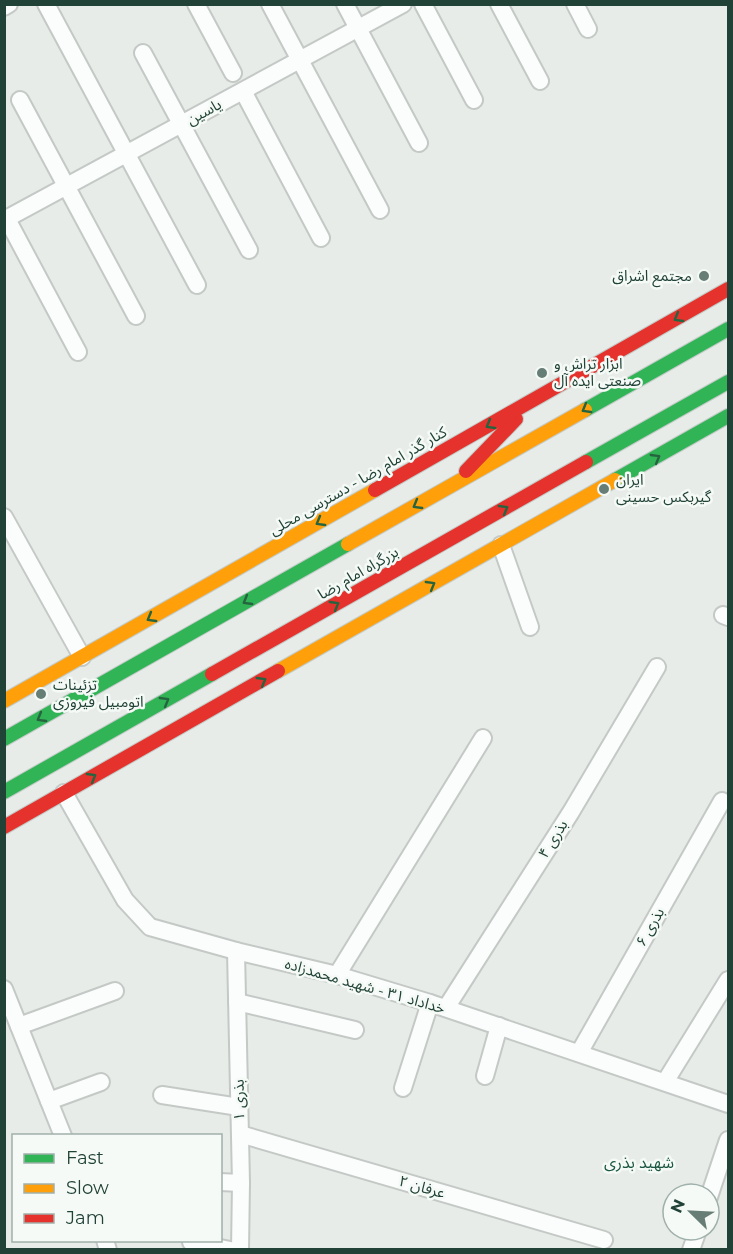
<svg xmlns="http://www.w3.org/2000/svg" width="733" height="1254" font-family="Montserrat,'Noto Sans Arabic',sans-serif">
<rect width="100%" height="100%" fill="#e7ece9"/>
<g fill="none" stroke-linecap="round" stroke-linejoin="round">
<defs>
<g id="street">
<path d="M46 4 197 285"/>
<path d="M196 4 233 73"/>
<path d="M270 4 380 210"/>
<path d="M345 4 419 143"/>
<path d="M423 4 474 100"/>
<path d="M499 4 540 81"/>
<path d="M575 4 588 29"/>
<path d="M4 7 9 4"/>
<path d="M143 53 249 250"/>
<path d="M243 91 321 238"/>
<path d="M20 100 136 316"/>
<path d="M7 219 78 352"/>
<path d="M4 220 403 4"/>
<path d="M4 517 82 657"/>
<path d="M501 545 530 627"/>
<path d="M723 615 728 617"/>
<path d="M64 793 125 900 150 927 236 951 337 975 430 1003 728 1104"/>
<path d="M236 951 241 1183 240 1250"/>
<path d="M337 975 483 738"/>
<path d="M4 989 63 1136"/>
<path d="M237 1002 355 1030"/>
<path d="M446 1008 571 812 657 667"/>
<path d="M19 1026 115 991"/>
<path d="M579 1053 722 801"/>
<path d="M485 1076 499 1026"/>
<path d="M665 1082 728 980"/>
<path d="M403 1088 430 1003"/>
<path d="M162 1095 239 1107"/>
<path d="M49 1101 101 1082"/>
<path d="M240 1134 604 1240"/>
<path d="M220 1182 241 1183"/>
<path d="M709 1197 728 1140"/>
<path d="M105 1240 108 1250"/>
<path d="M191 1242 230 1250"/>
<path d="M691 1250 698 1230"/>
</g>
<g id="fast">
<path d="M585 410 728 329"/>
<path d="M586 462 728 382"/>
<path d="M615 480 728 416"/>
<path d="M4 739 348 544"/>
<path d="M4 792 212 674"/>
</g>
<g id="slow">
<path d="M348 544 585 410"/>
<path d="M278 671 615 480"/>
<path d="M4 701 375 490"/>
</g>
<g id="jam">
<path d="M466 471 516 419"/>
<path d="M375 490 728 289"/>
<path d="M212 674 586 462"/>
<path d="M4 827 278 671"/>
</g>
</defs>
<use href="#street" stroke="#c4c9c6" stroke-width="20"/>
<use href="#fast" stroke="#c2cac6" stroke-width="16"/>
<use href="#slow" stroke="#c2cac6" stroke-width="16"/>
<use href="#jam" stroke="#c2cac6" stroke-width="16"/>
<use href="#street" stroke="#fbfcfc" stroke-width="16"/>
<use href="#fast" stroke="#30b455" stroke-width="14"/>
<use href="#slow" stroke="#ff9f0a" stroke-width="14"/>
<use href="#jam" stroke="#e5322d" stroke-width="14"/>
</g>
<defs><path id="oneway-chevron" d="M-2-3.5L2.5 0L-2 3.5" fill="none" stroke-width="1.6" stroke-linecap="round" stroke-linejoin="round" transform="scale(1.5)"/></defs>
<g stroke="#26643f">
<use href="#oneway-chevron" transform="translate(678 318) rotate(150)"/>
<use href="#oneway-chevron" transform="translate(586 409) rotate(150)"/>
<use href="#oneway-chevron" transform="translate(490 425) rotate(150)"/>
<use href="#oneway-chevron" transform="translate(656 458) rotate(-30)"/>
<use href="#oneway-chevron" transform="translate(417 505) rotate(150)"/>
<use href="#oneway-chevron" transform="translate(504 509) rotate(-30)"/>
<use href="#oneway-chevron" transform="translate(320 522) rotate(150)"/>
<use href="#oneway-chevron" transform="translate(431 585) rotate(-30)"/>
<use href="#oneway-chevron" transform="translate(247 601) rotate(150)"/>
<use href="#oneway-chevron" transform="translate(335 605) rotate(-30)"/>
<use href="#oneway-chevron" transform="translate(151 618) rotate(150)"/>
<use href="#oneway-chevron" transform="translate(262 681) rotate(-30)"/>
<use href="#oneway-chevron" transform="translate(165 701) rotate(-30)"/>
<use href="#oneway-chevron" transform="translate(41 718) rotate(150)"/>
<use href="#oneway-chevron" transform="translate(92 777) rotate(-30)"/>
</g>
<g fill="#667e75" stroke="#f5faf7" stroke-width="2">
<circle cx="704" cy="276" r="6"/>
<circle cx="542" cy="373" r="6"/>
<circle cx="604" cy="489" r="6"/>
<circle cx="41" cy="694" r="6"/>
</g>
<g text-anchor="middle" stroke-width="5" stroke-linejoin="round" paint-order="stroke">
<g font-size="15" fill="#214236" stroke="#f5faf7">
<text transform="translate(204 112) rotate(-29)" y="5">یاسین</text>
<text transform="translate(358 481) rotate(-30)" y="5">کنار گذر امام رضا - دسترسی محلی</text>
<text transform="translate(358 573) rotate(-30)" y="5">بزرگراه امام رضا</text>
<text transform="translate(553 839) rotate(-58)" y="5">بذری ۴</text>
<text transform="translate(650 927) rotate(-60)" y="5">بذری ۶</text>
<text transform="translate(365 986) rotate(16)" y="5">خداداد ۳۱ - شهید محمدزاده</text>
<text transform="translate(239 1100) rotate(-91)" y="5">بذری ۱</text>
<text transform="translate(422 1187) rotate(16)" y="5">عرفان ۲</text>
</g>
<g font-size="15" fill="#214236" stroke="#f5faf7" text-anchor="start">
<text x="692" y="281" text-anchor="end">مجتمع اشراق</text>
<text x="554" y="369">ابزار تراش و<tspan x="554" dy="17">صنعتی ایده آل</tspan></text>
<text x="616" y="485">ایران<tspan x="616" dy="17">گیربکس حسینی</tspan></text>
<text x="53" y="690">تزئینات<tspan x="53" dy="17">اتومبیل فیروزی</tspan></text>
</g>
<g font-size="16" fill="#1b5742" stroke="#f5faf7">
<text x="639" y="1168">شهید بذری</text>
</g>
</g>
<rect width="733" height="1254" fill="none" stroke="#214236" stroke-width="12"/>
<rect x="12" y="1134" width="210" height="108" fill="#f5faf7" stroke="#a0b0aa" stroke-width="1.5"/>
<rect x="24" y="1154" width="30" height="9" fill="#30b455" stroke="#a0b0aa" stroke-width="1.5"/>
<text x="66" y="1164" font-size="18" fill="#214236">Fast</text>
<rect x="24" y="1184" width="30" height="9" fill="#ff9f0a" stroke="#a0b0aa" stroke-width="1.5"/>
<text x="66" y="1194" font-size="18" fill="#214236">Slow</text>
<rect x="24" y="1214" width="30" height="9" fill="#e5322d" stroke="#a0b0aa" stroke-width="1.5"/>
<text x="66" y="1224" font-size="18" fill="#214236">Jam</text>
<g transform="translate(691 1212) rotate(294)"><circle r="28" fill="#f5faf7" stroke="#a0b0aa" stroke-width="1.5"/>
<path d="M0-4.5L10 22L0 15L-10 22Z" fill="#667e75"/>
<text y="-9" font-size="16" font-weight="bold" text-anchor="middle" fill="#214236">N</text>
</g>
</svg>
